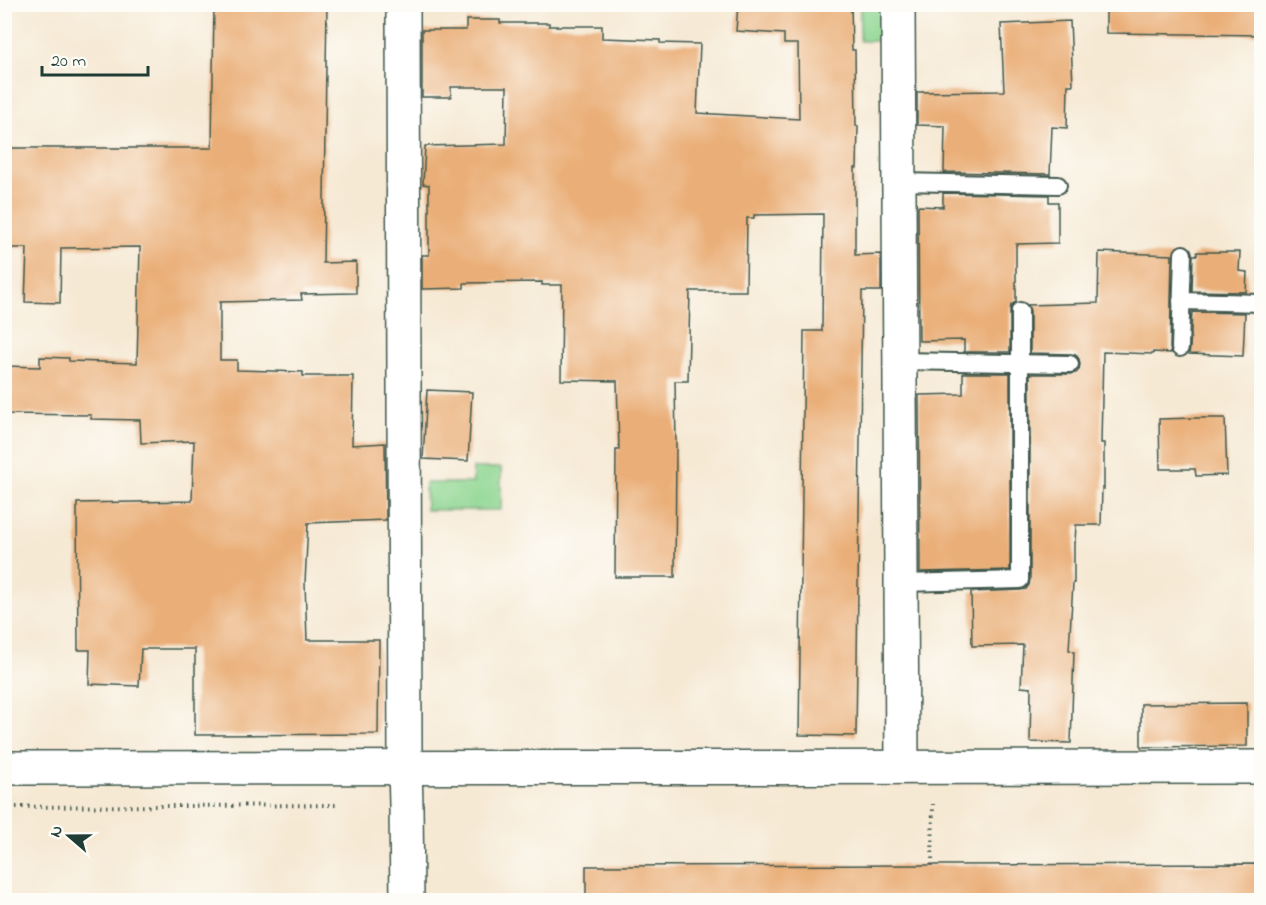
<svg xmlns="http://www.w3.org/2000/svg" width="1266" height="905" font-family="'Indie Flower',sans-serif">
<rect width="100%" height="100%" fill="#fdfcf7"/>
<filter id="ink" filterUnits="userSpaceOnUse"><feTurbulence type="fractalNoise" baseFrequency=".0167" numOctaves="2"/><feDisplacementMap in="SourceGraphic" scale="12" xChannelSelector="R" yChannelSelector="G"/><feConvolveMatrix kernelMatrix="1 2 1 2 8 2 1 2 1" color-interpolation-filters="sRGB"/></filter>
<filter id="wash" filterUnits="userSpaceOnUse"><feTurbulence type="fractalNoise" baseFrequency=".008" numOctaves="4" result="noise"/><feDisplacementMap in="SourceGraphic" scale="24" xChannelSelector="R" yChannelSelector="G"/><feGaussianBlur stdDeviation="1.35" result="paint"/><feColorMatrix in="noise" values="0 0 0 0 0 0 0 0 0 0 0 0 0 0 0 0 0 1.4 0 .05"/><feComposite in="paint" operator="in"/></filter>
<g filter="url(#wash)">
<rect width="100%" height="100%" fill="#f6e9d4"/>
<g fill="#8ed691" stroke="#568a62" stroke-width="1.5">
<path d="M860 5H883L884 41H860Z"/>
<path d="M473 468H501V510H426L425 483H473Z"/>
</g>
<g id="blocks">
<g fill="#eaaf78">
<path d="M214 4H327L323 263 356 262V293L301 294 302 300 220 302V360H237V370L303 372V376H353L352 445 385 443 386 520 308 523 305 583 307 640H379L378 734 195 735V649H141L139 686 89 684 90 650H78L77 503 192 501 194 441 141 443 140 420 91 419V415L4 414V366L40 367V357L69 358V361L137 363 140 247 61 248 60 303 25 302 27 248H4V148H212Z"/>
<path d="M738 4H851L852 50H855L856 126H858L857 168H855V255L881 254V291H862L856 736 799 735 804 331H822L823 214 754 215V218H747L746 291H690L688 381H675L676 445 675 577H615L616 450H619L617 381 561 380 562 285H542V282L464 283V288L422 289V255H429V185L423 184 425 146 506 144 507 87H451V97H422V30H466V20H500V23H549V26H602V38L660 40V43L700 44 697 113 799 119 798 44H784V34L736 31Z"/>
<path d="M1106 4H1262V35L1106 33Z"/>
<path d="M1070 21 1073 85H1068L1067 128 1052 127 1050 174 944 172 945 126 917 125V92L1004 91 1001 24Z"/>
<path d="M943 193 1049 195V202H1058V243L1016 244V302L1011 305 1010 311V352H964V340L919 341 918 206 943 207Z"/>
<path d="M1099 252 1172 255 1170 348 1171 353 1153 352V354L1103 352 1101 443H1104V489L1102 488 1101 525H1076L1075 542H1074V583H1073L1069 650 1074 651 1071 743 1030 742 1031 688 1021 687 1023 645 972 646 971 592 1020 590 1026 589 1029 585 1030 580V374H1070L1076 373 1079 370 1080 364 1079 359 1076 355 1071 354 1030 353V311L1028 305 1098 303Z"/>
<path d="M1197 252H1240L1239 271 1247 272 1246 292 1192 291 1193 255H1197Z"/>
<path d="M1192 312 1245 313 1243 356 1189 354 1190 348Z"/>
<path d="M963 373H1010V570L920 572 919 395 963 394Z"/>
<path d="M427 390 472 392 468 461 423 459Z"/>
<path d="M1195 418H1225L1227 475 1196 476 1195 469H1160L1159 419Z"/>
<path d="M1247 703V746L1141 747V704Z"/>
<path d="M1262 864V900H586V866Z"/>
</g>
</g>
</g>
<g filter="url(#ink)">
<use href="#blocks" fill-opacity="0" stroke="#3f574c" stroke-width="1.5"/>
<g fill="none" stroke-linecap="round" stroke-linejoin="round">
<defs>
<g id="service">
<path d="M899 182 1058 185"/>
<path d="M1181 301 1262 303"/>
<path d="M1180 348 1183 254"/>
<path d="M900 361 1070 364"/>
<path d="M901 583 1020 580V311"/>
</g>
<g id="minor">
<path d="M403 4 405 767"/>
<path d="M898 4 902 767"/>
</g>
<g id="tertiary">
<path d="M405 767 406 805 407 900"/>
<path d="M4 768 1262 767"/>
</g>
</defs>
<use href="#service" stroke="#3f574c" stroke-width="20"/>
<use href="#minor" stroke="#3f574c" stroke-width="36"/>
<use href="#tertiary" stroke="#3f574c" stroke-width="36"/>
<g stroke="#3f574c" stroke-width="4" stroke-dasharray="1.5 4.5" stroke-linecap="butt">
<path d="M4 807 340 805"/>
<path d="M932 865 933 804"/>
</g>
<use href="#service" stroke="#fff" stroke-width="16"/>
<use href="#minor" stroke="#fff" stroke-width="33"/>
<use href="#tertiary" stroke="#fff" stroke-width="33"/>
</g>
</g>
<rect width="1266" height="905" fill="none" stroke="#fdfcf7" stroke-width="24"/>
<g transform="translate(69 836) rotate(290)" stroke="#fdfcf7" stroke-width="4.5" paint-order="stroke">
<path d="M0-4.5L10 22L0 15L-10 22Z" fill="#1f3d34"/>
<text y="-9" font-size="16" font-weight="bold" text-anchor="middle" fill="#1f3d34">N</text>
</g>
<path d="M42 66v9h106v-9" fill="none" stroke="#1f3d34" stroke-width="3"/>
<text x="51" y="66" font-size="18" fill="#1f3d34" stroke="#fdfcf7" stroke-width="4.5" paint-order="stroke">20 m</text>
</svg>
